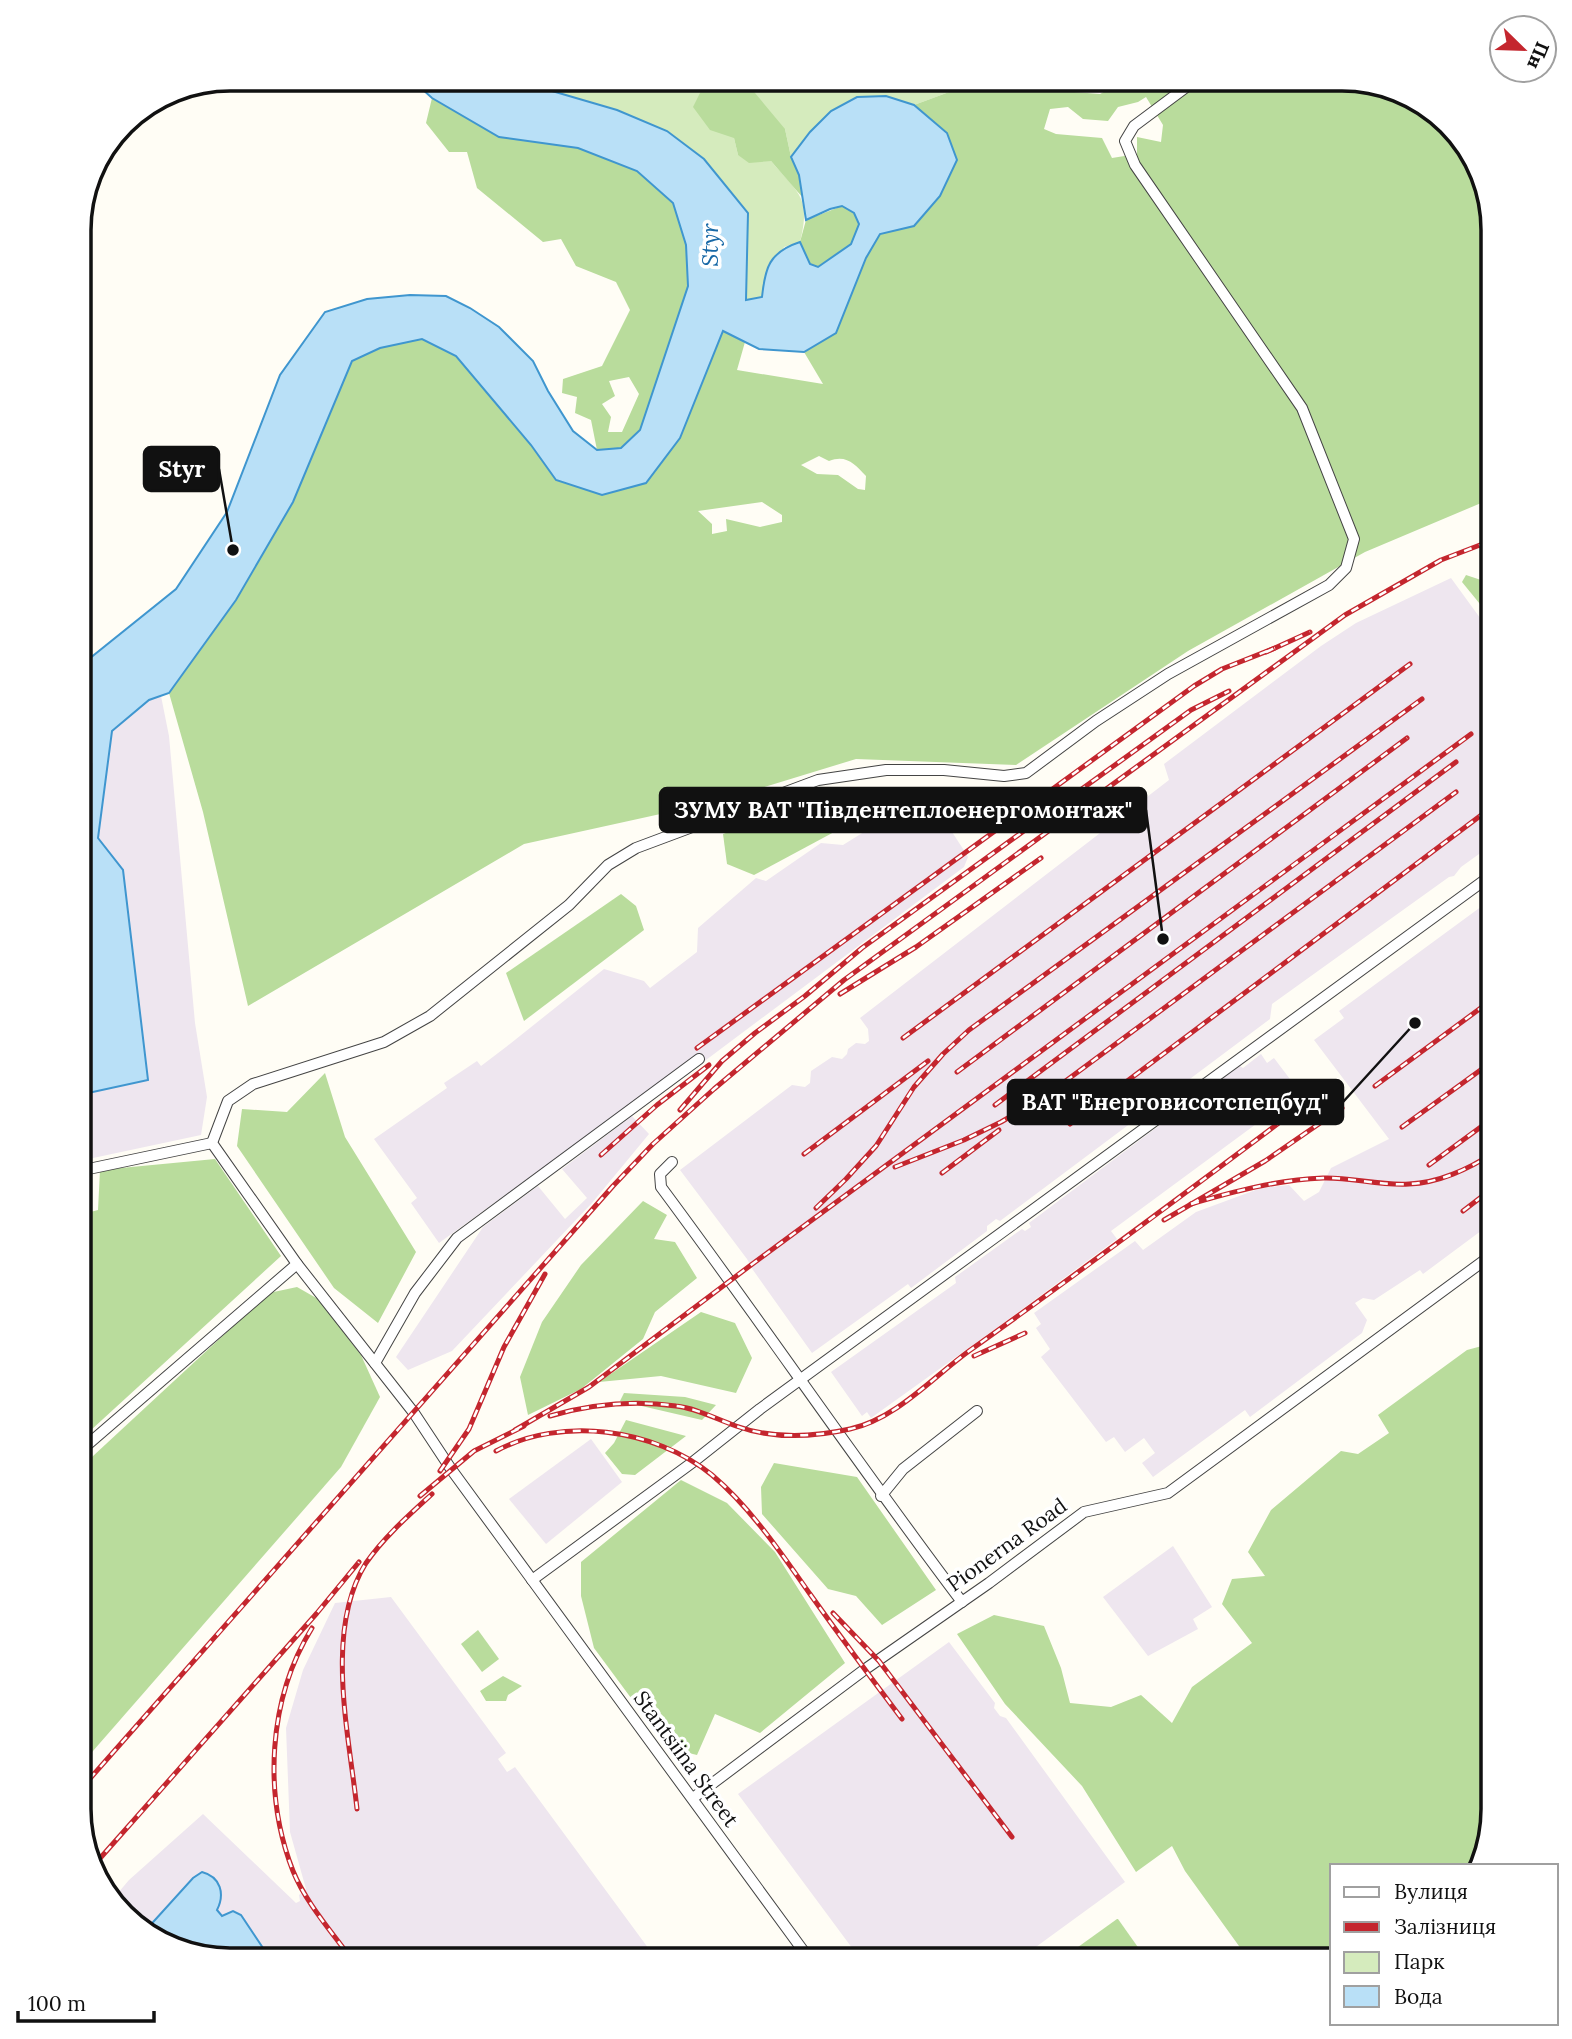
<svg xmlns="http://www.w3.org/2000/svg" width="1572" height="2039" font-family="Lora,serif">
<rect width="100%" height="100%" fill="#fffdf5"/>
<g fill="#eee6ef">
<path d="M1451 578 1491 633 1484 639 1493 651V844L1461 867 1454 876 1449 877 1272 1004 1270 1019 1000 1221 996 1219 991 1223 987 1226V1231L911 1288 908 1284 812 1353 753 1270 747 1259 680 1170 792 1085 805 1087 810 1083 811 1071 832 1057 842 1059 847 1054 848 1049 856 1043 865 1044 869 1041 868 1029 860 1018 1169 780 1164 764 1321 646 1356 623Z"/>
<path d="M161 696 169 736 195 1023 207 1097 201 1135 79 1161V743L112 731 149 700Z"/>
<path d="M924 799 932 801 965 852 968 857 964 867 702 1063 584 1138 439 1243 411 1203 417 1198 374 1139 447 1088 444 1083 477 1061 481 1066 506 1047 604 969 644 981 650 988 697 952 698 928 756 878 766 881 821 843 843 845 896 812Z"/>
<path d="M1493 898V1222L1423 1274 1420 1270 1374 1300 1363 1298 1355 1303 1367 1320 1362 1333 1250 1417 1245 1410 1153 1477 1142 1463 1155 1453 1144 1438 1125 1452 1114 1437 1106 1442 1041 1357 1050 1349 1036 1328 1041 1324 1034 1313 1135 1241 1143 1250 1196 1212 1261 1188 1289 1185 1304 1201 1319 1192 1331 1168 1389 1139 1314 1040 1344 1018 1339 1011Z"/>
<path d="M1261 1054 1267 1063 1274 1058 1302 1095 1271 1119 1267 1116 1111 1231 1117 1239 1002 1324 871 1418 867 1412 862 1416 831 1372 956 1283 955 1277 1022 1229 1025 1231 1031 1227 1029 1223 1192 1101 1196 1103 1200 1100 1199 1095 1240 1066 1243 1068Z"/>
<path d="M632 1116 649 1134 592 1203 452 1351 408 1370 396 1357 483 1227 538 1186 565 1219 587 1198 562 1169Z"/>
<path d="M591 1439 622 1482 546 1544 509 1499Z"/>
<path d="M1173 1546 1212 1607 1193 1619 1198 1629 1148 1656 1103 1597Z"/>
<path d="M391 1597 506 1753 498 1759 507 1772 515 1767 657 1960H230L155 1940 112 1900 129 1880 203 1814 296 1903 300 1901 299 1895 306 1889 290 1832 286 1728 303 1670 335 1603Z"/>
<path d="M949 1642 995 1703 994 1708 1000 1716 1006 1718 1125 1882 1018 1960H861L738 1794Z"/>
</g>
<path fill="#d5ebbd" d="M511 79H995L968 85 914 105 886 96 831 111 810 132 791 157 785 129 734 138 738 155 771 161C799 194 811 197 800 242L784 247 762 298 745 300 748 213 704 159 561 95Z"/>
<g fill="#b9dc9c" fill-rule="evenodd">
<path d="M995 79H1082L1074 92 1100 94 1129 79H1351L1418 99 1468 146 1493 230V498L1365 552 1188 651 1016 765 856 759 715 802 524 844 248 1006 203 812 169 693 236 600 293 502 352 361 380 348 422 339 457 356 531 445 556 480 646 483 679 438 723 331 745 342 737 370 823 384 804 352 836 333 866 258 880 234 914 226 947 133 914 105 968 85ZM1146 97 1163 125 1161 142 1137 137V154L1112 158 1102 138 1056 134 1044 129 1050 109 1068 107 1083 119 1108 121 1118 107 1138 102ZM819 456 829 461C846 454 855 464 866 476L865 490 858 489 838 475 817 474 801 465ZM762 502 782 515V522L760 527 726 519 727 531 712 534V524L698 511Z"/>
<path d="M737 83 750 87 785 129 791 157 799 175 803 198 771 161 749 163 738 155 734 138 710 130 693 107 702 89Z"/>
<path d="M432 98 499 137 578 148 637 171 673 203 686 245 688 286 640 430 621 448 597 450 591 420 575 413 577 397 562 393 563 379 602 366 630 310 616 282 576 266 561 239 543 242 477 188 467 152H449L426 123ZM629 377 639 394 622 432H608L611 417 602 404 615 396 609 381Z"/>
<path d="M842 206 854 213 859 224 851 244 818 267 810 265 800 242 806 220Z"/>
<path d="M1466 575 1493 584V620L1462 582Z"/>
<path d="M811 803 836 831 754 875 727 864 723 834Z"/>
<path d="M621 894 636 906 644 930 524 1021 506 973Z"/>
<path d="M325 1073 345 1137 416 1252 378 1323 334 1288 237 1146 242 1109 287 1112Z"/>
<path d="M215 1159 281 1256 79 1441V1215L98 1210 100 1170Z"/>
<path d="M643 1201 667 1215 654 1239 675 1242 697 1278 655 1312 643 1339 581 1389 528 1415 520 1377 542 1322 581 1265Z"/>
<path d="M297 1287 318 1299 361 1355 380 1397 341 1467 79 1767V1469L269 1293Z"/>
<path d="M701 1312 735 1323 752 1358 736 1393 661 1376 599 1382Z"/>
<path d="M1493 1343V1809L1478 1866H1332V1960H1249L1185 1871 1172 1846 1136 1872 1082 1786 1005 1704 957 1634 994 1615 1044 1626 1061 1668 1070 1703 1111 1707 1141 1695 1172 1723 1192 1687 1252 1643 1222 1604 1232 1579 1265 1576 1248 1552 1271 1510 1341 1451 1358 1454 1389 1433 1378 1415 1467 1350Z"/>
<path d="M624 1393 685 1397 716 1405 702 1420 620 1401Z"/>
<path d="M626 1420 686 1436 635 1475 622 1474 605 1453 614 1443Z"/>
<path d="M774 1463 857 1477 936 1590 882 1625 856 1596 828 1589 762 1514 761 1487Z"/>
<path d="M681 1480 727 1503 775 1552 845 1663 760 1733 715 1714 697 1755 668 1748 594 1648 581 1596V1562Z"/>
<path d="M478 1630 499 1659 482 1672 461 1644Z"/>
<path d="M503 1676 522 1686 508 1695 506 1701H486L480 1691Z"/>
<path d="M1118 1919 1147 1960H1060L1117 1919Z"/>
</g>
<g fill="#b9e0f7" stroke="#3f96cf" stroke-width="2">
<path d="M411 79H511L617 110 667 131 704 159 748 213 746 300 762 297C765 268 769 252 800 242L810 264 818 267 851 244 859 224 854 213 842 206 830 209 806 220 799 175 791 157 810 132 831 111 857 97 886 96 914 105 947 133 957 160 940 196 914 226 880 234 866 258 836 333 804 352 759 349 723 331 680 438 646 483 602 495 556 480 531 445 456 356 422 339 380 348 352 361 293 502 236 600 169 693 149 700 112 731 98 838 123 870 148 1080 79 1095V667L176 589 227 512 280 375 325 312 367 299 410 295 446 296 470 308 499 327 533 361 548 391 573 431 597 450 621 448 640 430 688 286 686 245 673 203 637 171 578 148 499 137 432 98Z"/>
<path d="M202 1872C221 1877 225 1894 217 1910L222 1916 233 1911 241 1915 271 1960H230L155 1940 145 1931 193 1878Z"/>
</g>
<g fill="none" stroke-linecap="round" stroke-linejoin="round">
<defs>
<g id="street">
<path d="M672 1162 660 1174 661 1187C763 1324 859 1466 962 1602"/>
<path d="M79 1171 212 1143"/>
<path d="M375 1363 415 1293 457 1238 699 1059"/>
<path d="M79 1452 297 1264"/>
<path d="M881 1496 903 1469 977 1411"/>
<path d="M532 1580 693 1462 760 1409 1493 874"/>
<path d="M693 1798 864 1670 989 1583 1084 1512 1168 1493 1493 1254"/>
<path d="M810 1960 451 1469 414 1413 297 1264 212 1143 228 1101 253 1084 384 1042 430 1016 569 905 608 865 636 848 818 780 886 770H944L1004 776 1026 773 1096 721 1168 674 1329 585 1346 568 1354 539 1302 408 1135 165 1125 141 1134 126 1197 79"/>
</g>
</defs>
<use href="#street" stroke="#444" stroke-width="12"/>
<use href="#street" stroke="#fff" stroke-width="10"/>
<defs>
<g id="rail">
<path d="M1266 652 1310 632"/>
<path d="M840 994 916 947 1041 858"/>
<path d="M903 1038 1410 664"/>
<path d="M697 1048 1194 686 1222 669 1275 648"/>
<path d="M957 1072 1407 738"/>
<path d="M1375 1086 1493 999"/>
<path d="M995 1105 1456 762"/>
<path d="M680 1110 722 1061 755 1033 805 996 862 948 1191 710 1229 691"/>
<path d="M1070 1124 1488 810"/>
<path d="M1402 1127 1493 1061"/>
<path d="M804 1154 928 1061"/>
<path d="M601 1155 657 1105 709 1065"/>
<path d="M1429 1165 1493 1118"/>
<path d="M895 1167 964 1140 1001 1122 1044 1097 1456 792"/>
<path d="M942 1173 999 1130"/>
<path d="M1191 1204C1235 1191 1277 1180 1323 1178 1351 1177 1380 1186 1409 1184 1438 1183 1469 1169 1493 1153"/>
<path d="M816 1208 846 1179 876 1146 914 1087 943 1054 969 1030 1422 699"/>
<path d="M1463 1211 1493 1188"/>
<path d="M1164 1220 1265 1161 1342 1108"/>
<path d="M974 1356 1025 1333"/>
<path d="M550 1416C592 1404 632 1400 676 1406 696 1408 716 1419 736 1426 772 1439 814 1437 850 1429 896 1419 933 1377 969 1351 1090 1265 1208 1176 1327 1087"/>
<path d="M515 1430 589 1387 751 1265 1471 734"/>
<path d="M496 1451C561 1416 654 1428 712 1475 751 1508 781 1553 810 1594 840 1636 871 1678 902 1719"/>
<path d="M440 1471 469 1429 504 1347 545 1274"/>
<path d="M420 1496 474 1451 524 1426"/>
<path d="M833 1613 879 1661 1012 1837"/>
<path d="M312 1628C268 1699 263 1794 293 1871 306 1903 332 1932 352 1960"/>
<path d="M79 1791 613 1186 653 1144 714 1089 844 980 1345 615 1441 560 1493 540"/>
<path d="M357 1809C349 1734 324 1630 366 1563 384 1537 409 1515 432 1494"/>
<path d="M95 1864 317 1613 359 1562"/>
</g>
</defs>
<use href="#rail" stroke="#c4262e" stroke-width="5"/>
<use href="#rail" stroke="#fff" stroke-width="2.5" stroke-dasharray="8" stroke-linecap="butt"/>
</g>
<g text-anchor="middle" stroke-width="7" stroke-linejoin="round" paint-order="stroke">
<g font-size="21" fill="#111" stroke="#fff">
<text transform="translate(1007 1545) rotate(-36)" y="7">Pionerna Road</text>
<text transform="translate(686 1759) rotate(54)" y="7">Stantsiina Street</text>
</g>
<g font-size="23" font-style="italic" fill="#1768a6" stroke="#fff">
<text transform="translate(710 245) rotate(-90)" y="8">Styr</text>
</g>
</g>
<path d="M0 0H1572V2039H0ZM230 91H1342A139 139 0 0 1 1481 230V1809A139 139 0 0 1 1342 1948H230A139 139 0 0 1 91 1809V230A139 139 0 0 1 230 91Z" fill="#fff" fill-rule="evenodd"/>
<path fill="none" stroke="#111" stroke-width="3.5" d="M230 91H1342A139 139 0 0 1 1481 230V1809A139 139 0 0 1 1342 1948H230A139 139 0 0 1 91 1809V230A139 139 0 0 1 230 91Z"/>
<path fill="none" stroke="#111" stroke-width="2.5" d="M233 550L219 469M1163 939L1146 810M1415 1023L1343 1102"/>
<g fill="#111" stroke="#fff" stroke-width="2.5">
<circle cx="233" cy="550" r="7"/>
<circle cx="1163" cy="939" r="7"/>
<circle cx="1415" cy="1023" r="7"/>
</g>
<g fill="#111" stroke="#111" stroke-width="2.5">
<rect x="144" y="447" width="75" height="44" rx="7"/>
<rect x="660" y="788" width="486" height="44" rx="7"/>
<rect x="1008" y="1080" width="335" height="44" rx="7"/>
</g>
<g font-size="23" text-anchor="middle" font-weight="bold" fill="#fff">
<text x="182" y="477">Styr</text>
<text x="903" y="818">ЗУМУ ВАТ "Південтеплоенергомонтаж"</text>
<text x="1175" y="1110">ВАТ "Енерговисотспецбуд"</text>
</g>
<rect x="1330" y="1864" width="228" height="161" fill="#ffffff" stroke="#a0a0a0" stroke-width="2"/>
<rect x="1344" y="1887" width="35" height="10" fill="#ffffff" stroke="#a0a0a0" stroke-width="2"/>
<text x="1394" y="1899" font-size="21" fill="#111111">Вулиця</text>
<rect x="1344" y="1922" width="35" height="10" fill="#c4262e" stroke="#a0a0a0" stroke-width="2"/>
<text x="1394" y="1934" font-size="21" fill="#111111">Залізниця</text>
<rect x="1344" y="1952" width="35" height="21" fill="#d5ebbd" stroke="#a0a0a0" stroke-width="2"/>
<text x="1394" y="1969" font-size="21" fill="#111111">Парк</text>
<rect x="1344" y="1986" width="35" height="21" fill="#b9e0f7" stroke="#a0a0a0" stroke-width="2"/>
<text x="1394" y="2004" font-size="21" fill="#111111">Вода</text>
<g transform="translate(1523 49) rotate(113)"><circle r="33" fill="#ffffff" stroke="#a0a0a0" stroke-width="2"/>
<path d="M0-5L12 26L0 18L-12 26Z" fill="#c4262e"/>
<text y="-10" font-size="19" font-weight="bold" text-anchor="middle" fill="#111111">Пн</text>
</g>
<path d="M18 2011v10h136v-10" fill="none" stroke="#111111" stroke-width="3.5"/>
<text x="28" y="2011" font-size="21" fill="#111111" stroke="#ffffff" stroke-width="5" paint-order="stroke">100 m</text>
</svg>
